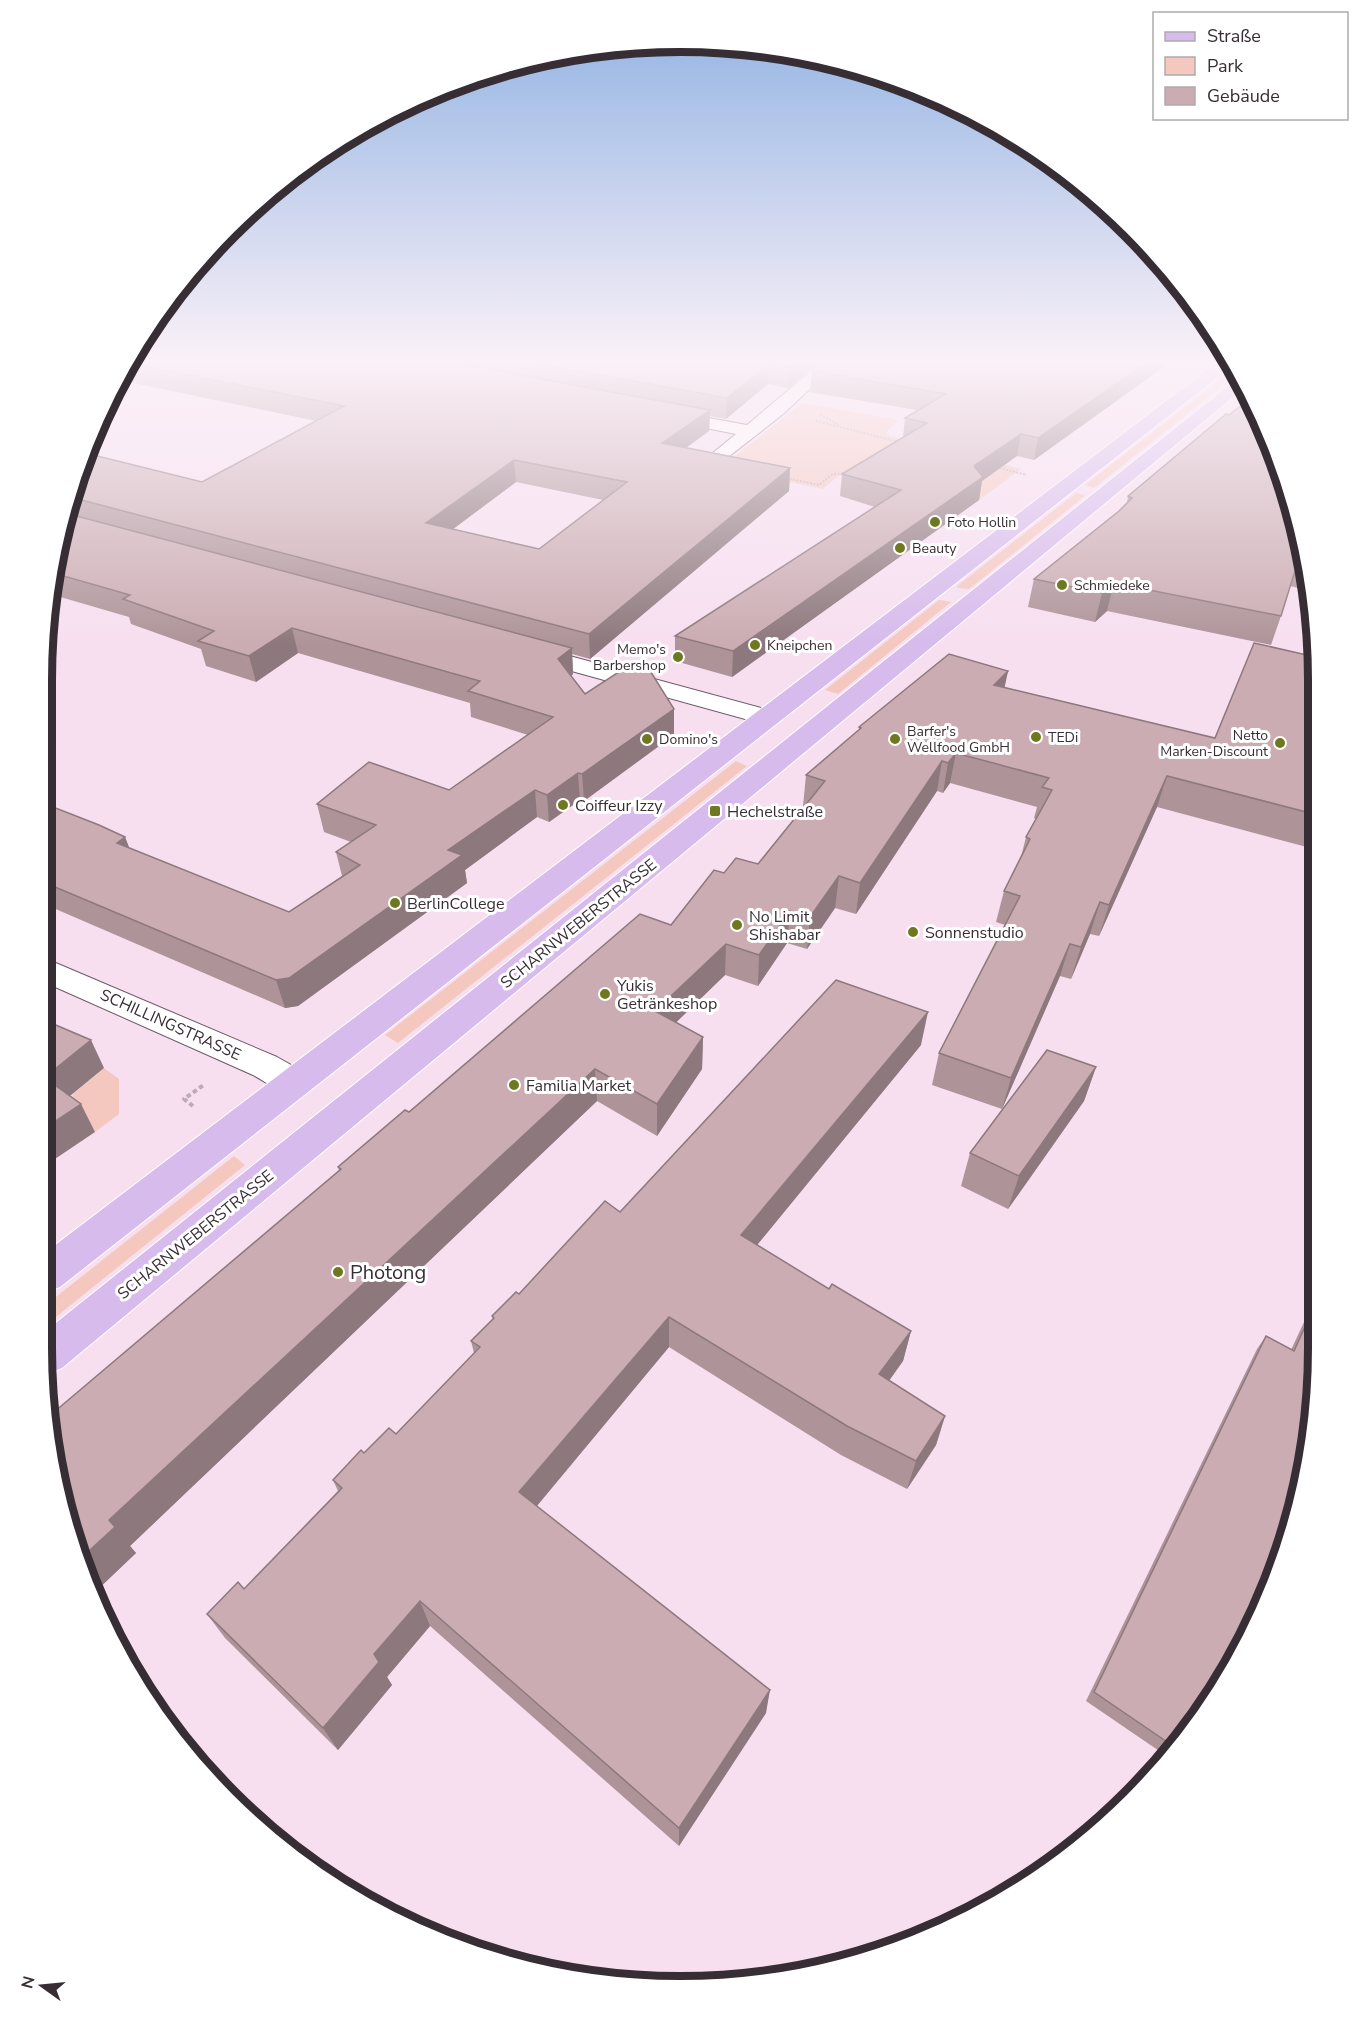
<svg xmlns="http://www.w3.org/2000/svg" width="1360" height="2028" font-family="'Nunito Sans',sans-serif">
<rect width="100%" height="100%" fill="#f7dff0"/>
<g fill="#f5c8bf">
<path d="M1234 369 1237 374 1094 488 1085 485Z"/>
<path d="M803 403 898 420 886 432 890 436 1021 469 968 508 848 475 838 476 823 489 720 468Z"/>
<path d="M1076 493 1086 495 969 589 958 588 957 586Z"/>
<path d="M939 600 951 602 838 694 825 690Z"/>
<path d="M736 761 747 766 398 1043 385 1035Z"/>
<path d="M104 1068 119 1079V1114L95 1132 70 1113 73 1094Z"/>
<path d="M234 1156 245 1165 47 1324V1304Z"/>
</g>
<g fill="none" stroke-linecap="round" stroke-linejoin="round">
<defs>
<g id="minor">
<path d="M823 361H840L783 414 718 465H706L703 461 736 434 665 420 657 415 665 410 747 425Z"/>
<path d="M529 645 776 712 780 717 776 722 767 725 521 657 517 652 521 647Z"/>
<path d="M44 958 277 1057 307 1074 312 1083 307 1092C286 1099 271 1085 253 1075L44 982Z"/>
</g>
<g id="major">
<path d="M1219 361H1229L1232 366 60 1287 46 1292V1252Z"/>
<path d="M1238 378 1244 388 62 1368 47 1374V1330Z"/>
</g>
</defs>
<use href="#minor" stroke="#6b5766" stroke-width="2"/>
<use href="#major" stroke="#fff" stroke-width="2"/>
<g stroke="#bdaab8" stroke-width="2" stroke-dasharray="2 1.5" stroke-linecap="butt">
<path d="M820 414 839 425"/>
<path d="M816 421 899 442"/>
<path d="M996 467 1027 475"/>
<path d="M786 478 819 485 833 474 846 473"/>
</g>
<path stroke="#bdaab8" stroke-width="4" stroke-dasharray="4.5 3" stroke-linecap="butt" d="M193 1106 184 1099 205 1084"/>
<use href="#minor" fill="#fff" fill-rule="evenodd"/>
<use href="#major" fill="#d6bbec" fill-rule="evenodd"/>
</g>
<g fill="#ae9499" fill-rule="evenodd">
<path d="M131 361H820L788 388 768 384 726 419 710 416 709 431 686 448 790 468 789 491 590 659 572 654 573 674 571 676 585 694 674 735 584 801 580 800 549 822 537 817 465 870 467 883 298 1006 285 1008 44 904 43 803 125 837 129 848 289 912 342 876 336 852 351 842 324 832 317 804 449 790 528 735 471 717 470 703 298 653 256 682 206 666 201 649 131 624 129 617 50 594 54 556 89 454 202 482 316 421 119 380ZM516 482 603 500 539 549 453 529Z"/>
<path d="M823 361H1172L1034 460 1017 456 982 481 979 500 732 677 675 661V636L875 507 840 496 842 474 903 438 905 418 917 410 810 392 812 371Z"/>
<path d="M1128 496 1306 555 1308 582 1302 589 1290 586 1281 616 1271 645 1107 611 1095 622 1028 607 1034 579 1119 511 1127 503Z"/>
<path d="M1008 671 1004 687 1215 738 1318 680V850L1157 807 1099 936 1090 934 1071 979 1060 976 1002 1109 932 1085 939 1053 1005 925 996 922 1004 891 1021 857 1026 837 1036 819 1034 818 1037 807 950 783 943 793 937 791 856 914 835 908 807 949 787 943 758 986 725 975 676 1022 703 1037 702 1069 657 1136 597 1101 130 1546 136 1553 95 1592 76 1553 339 1171 338 1167 409 1112 671 925 724 873 758 864 805 806H803L806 775 859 730V727Z"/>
<path d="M921 1045 757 1245 829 1289 911 1331 903 1361 889 1381 945 1416 936 1445 907 1489 841 1455 669 1347 537 1506 766 1713 679 1846 430 1626 387 1677 392 1685 338 1750 225 1638 207 1614 244 1589 338 1491 333 1480 396 1434 474 1353 471 1341 493 1319 492 1316 620 1212Z"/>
<path d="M1096 1067 1084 1101 1008 1209 961 1186 970 1153Z"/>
<path d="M1318 1292V1348L1186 1736 1168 1757 1086 1701 1257 1349 1266 1336 1291 1350Z"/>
</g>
<g fill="#8d787d">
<path d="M797 361H820L788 388 789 367Z"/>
<path d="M1149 361H1172L1034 460 1038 438Z"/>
<path d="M769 364 768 384 726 419 727 398Z"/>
<path d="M710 410 709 431 662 465V443Z"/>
<path d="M1021 434 1017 456 982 481 979 500 732 677 733 651 974 466Z"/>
<path d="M514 460 516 482 429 547 426 523Z"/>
<path d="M790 468 789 491 590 659 589 634Z"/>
<path d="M1308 575V582L1302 589Z"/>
<path d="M1114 583 1107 611 1095 622 1102 593Z"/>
<path d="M292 628 298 653 256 682 249 656Z"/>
<path d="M572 648 573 674 560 685 558 659Z"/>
<path d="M1008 671 1002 700 994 685Z"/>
<path d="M674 709V735L584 801 582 774Z"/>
<path d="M956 753 950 783 943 793 948 763Z"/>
<path d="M942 761 937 791 856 914 860 883Z"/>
<path d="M578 773 580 800 549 822 547 795Z"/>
<path d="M1167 776 1157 807 1099 936 1109 905Z"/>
<path d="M535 790 537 817 465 870 467 883 298 1006 285 1008 276 980 448 850Z"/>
<path d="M125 837 136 865 117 843Z"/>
<path d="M839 876 835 908 807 949 810 917Z"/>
<path d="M1100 902 1090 934 1071 979 1081 947Z"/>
<path d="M790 911 787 943 758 986 759 955Z"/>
<path d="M726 944 725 975 656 1042 655 1011Z"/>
<path d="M1070 944 1060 976 1002 1109 1011 1078Z"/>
<path d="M928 1012 921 1045 739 1267 741 1235Z"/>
<path d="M703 1037 702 1069 657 1136V1104Z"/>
<path d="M91 1040 104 1068 59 1105 45 1079V1077Z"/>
<path d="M1096 1067 1084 1101 1008 1209 1019 1176Z"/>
<path d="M595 1069 597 1101 130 1546 136 1553 95 1592 79 1560 109 1520Z"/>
<path d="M81 1104 95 1132 46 1165 45 1128Z"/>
<path d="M669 1317V1347L525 1520 519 1492Z"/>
<path d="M911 1331 903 1361 872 1404 879 1374Z"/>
<path d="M945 1416 936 1445 907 1489 916 1461Z"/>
<path d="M420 1601 430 1626 387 1677 392 1685 338 1750 323 1728 374 1654Z"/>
<path d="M770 1690 766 1713 679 1846V1828Z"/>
</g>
<g fill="#caacb2" stroke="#8d787d" stroke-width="1.5" fill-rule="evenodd">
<path d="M131 361H443L710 410 662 443 790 468 589 634 74 498 89 454 202 482 344 406 129 363ZM514 460 627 482 539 549 426 523Z"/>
<path d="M522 361H797L789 367 769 364 727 398Z"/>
<path d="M823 361H937L955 364 958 361H1149L1038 438 1021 434 974 466 983 477 733 651 675 636 901 490 842 474 927 423 905 418 946 394 812 371Z"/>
<path d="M1239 407 1254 410 1255 408 1269 436 1306 555V559L1299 558 1281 616 1114 583 1102 593 1034 579 1119 511 1132 498 1128 496 1226 414 1229 415Z"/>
<path d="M69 514 572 648 558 659 585 694 631 664 649 669 674 709 582 774 578 773 547 795 535 790 448 850 462 855 289 978 276 980 43 882V803L99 825 125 837 117 843 289 912 360 865 336 852 376 825 317 804 369 762 449 790 553 717 468 691 480 681 292 628 249 656 198 641 214 631 123 599 130 595 53 573 54 556Z"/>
<path d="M1254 643 1316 657 1318 680V815L1167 776 1109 905 1100 902 1081 947 1070 944 1011 1078 939 1053 1020 896 1004 891 1030 839 1026 837 1052 790 1042 787 1049 778 956 753 948 763 942 761 860 883 839 876 810 917 790 911 759 955 726 944 655 1011 703 1037 657 1104 595 1069 109 1520 115 1527 79 1560 76 1553 48 1432 47 1418 341 1169 338 1167 405 1110 409 1112 640 914 671 925 714 870 724 873 736 858 758 864 825 781 806 775 861 728 859 727 949 654 1008 671 994 685 1215 738Z"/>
<path d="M836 980 928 1012 741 1235 829 1289 832 1284 911 1331 879 1374 945 1416 916 1461 847 1426 669 1317 519 1492 770 1690 679 1828 420 1601 374 1654 379 1662 323 1728 207 1614 238 1582 244 1589 342 1488 333 1480 361 1450 364 1453 389 1428 396 1434 480 1347 471 1341 494 1318 492 1316 516 1292 519 1294 605 1201 620 1212Z"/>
<path d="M44 1020 91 1040 45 1077Z"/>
<path d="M1047 1050 1096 1067 1019 1176 970 1153Z"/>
<path d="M45 1078 81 1104 45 1128Z"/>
<path d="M1318 1298V1348L1306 1472 1252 1630 1186 1736 1176 1748 1094 1692 1266 1336 1294 1351Z"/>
</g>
<linearGradient id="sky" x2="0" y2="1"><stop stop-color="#8eb1e2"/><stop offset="0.56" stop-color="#fbf1f8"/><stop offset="1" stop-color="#fbf1f8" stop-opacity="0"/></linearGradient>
<rect width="1360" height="645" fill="url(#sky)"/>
<g fill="#6f7720" stroke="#fff" stroke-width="2">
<circle cx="935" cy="522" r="6"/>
<circle cx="900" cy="548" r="6"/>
<circle cx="1062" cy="585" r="6"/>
<circle cx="755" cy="645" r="6"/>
<circle cx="678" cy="657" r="6"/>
<circle cx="1036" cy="737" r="6"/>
<circle cx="647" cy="739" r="6"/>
<circle cx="895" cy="739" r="6"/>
<circle cx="1280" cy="743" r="6"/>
<circle cx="563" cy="805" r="6"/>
<rect x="709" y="805" width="12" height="12" rx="3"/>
<circle cx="395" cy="903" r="6"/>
<circle cx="737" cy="925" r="6"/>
<circle cx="913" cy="932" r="6"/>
<circle cx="605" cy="994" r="6"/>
<circle cx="514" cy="1085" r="6"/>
<circle cx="338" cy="1272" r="6"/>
</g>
<g text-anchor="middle" stroke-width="6" stroke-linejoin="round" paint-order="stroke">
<g font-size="14" fill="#372e35" stroke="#fff" text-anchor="start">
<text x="947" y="527">Foto Hollin</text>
<text x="912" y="553">Beauty</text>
<text x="1074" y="590">Schmiedeke</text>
<text x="767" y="650">Kneipchen</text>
<text x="666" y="654" text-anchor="end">Memo's<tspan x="666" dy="16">Barbershop</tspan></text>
<text x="907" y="736">Barfer's<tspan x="907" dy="16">Wellfood GmbH</tspan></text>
<text x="1268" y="740" text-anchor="end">Netto<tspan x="1268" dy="16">Marken-Discount</tspan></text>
<text x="1048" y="742">TEDi</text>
<text x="659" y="744">Domino's</text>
</g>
<g font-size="16" fill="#372e35" stroke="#fff" text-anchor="start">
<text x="575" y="811">Coiffeur Izzy</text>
<text x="727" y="817">Hechelstraße</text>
<text x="407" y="909">BerlinCollege</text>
<text x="749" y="922">No Limit<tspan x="749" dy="18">Shishabar</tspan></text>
<text x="925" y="938">Sonnenstudio</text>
<text x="617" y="991">Yukis<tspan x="617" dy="18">Getränkeshop</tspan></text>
<text x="526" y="1091">Familia Market</text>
</g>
<g font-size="16" fill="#372e35" stroke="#fff">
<text transform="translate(578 923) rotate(-39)" y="6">SCHARNWEBERSTRASSE</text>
<text transform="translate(171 1024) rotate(24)" y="6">SCHILLINGSTRASSE</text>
<text transform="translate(195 1234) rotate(-39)" y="6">SCHARNWEBERSTRASSE</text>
</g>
<g font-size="20" fill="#372e35" stroke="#fff" text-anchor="start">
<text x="350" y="1279">Photong</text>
</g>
</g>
<path d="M0 0H1360V2028H0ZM680 52H680A628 628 0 0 1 1308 680V1348A628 628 0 0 1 680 1976H680A628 628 0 0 1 52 1348V680A628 628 0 0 1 680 52Z" fill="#fff" fill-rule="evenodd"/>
<path fill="none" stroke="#372e35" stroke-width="8" d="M680 52H680A628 628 0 0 1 1308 680V1348A628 628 0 0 1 680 1976H680A628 628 0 0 1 52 1348V680A628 628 0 0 1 680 52Z"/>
<rect x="1153" y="12" width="195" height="108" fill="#ffffff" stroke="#afabae" stroke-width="1.5"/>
<rect x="1165" y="32" width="30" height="9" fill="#d6bbec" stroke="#afabae" stroke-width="1.5"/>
<text x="1207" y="42" font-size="18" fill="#372e35">Straße</text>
<rect x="1165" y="57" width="30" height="18" fill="#f5c8bf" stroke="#afabae" stroke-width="1.5"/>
<text x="1207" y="72" font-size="18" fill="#372e35">Park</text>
<rect x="1165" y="87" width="30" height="18" fill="#caacb2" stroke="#afabae" stroke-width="1.5"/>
<text x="1207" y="102" font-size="18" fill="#372e35">Gebäude</text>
<g transform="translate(42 1986) rotate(285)" stroke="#ffffff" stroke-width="4.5" paint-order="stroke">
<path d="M0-4.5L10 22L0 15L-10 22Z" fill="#372e35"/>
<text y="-9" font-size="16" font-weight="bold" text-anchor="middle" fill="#372e35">N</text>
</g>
</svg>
